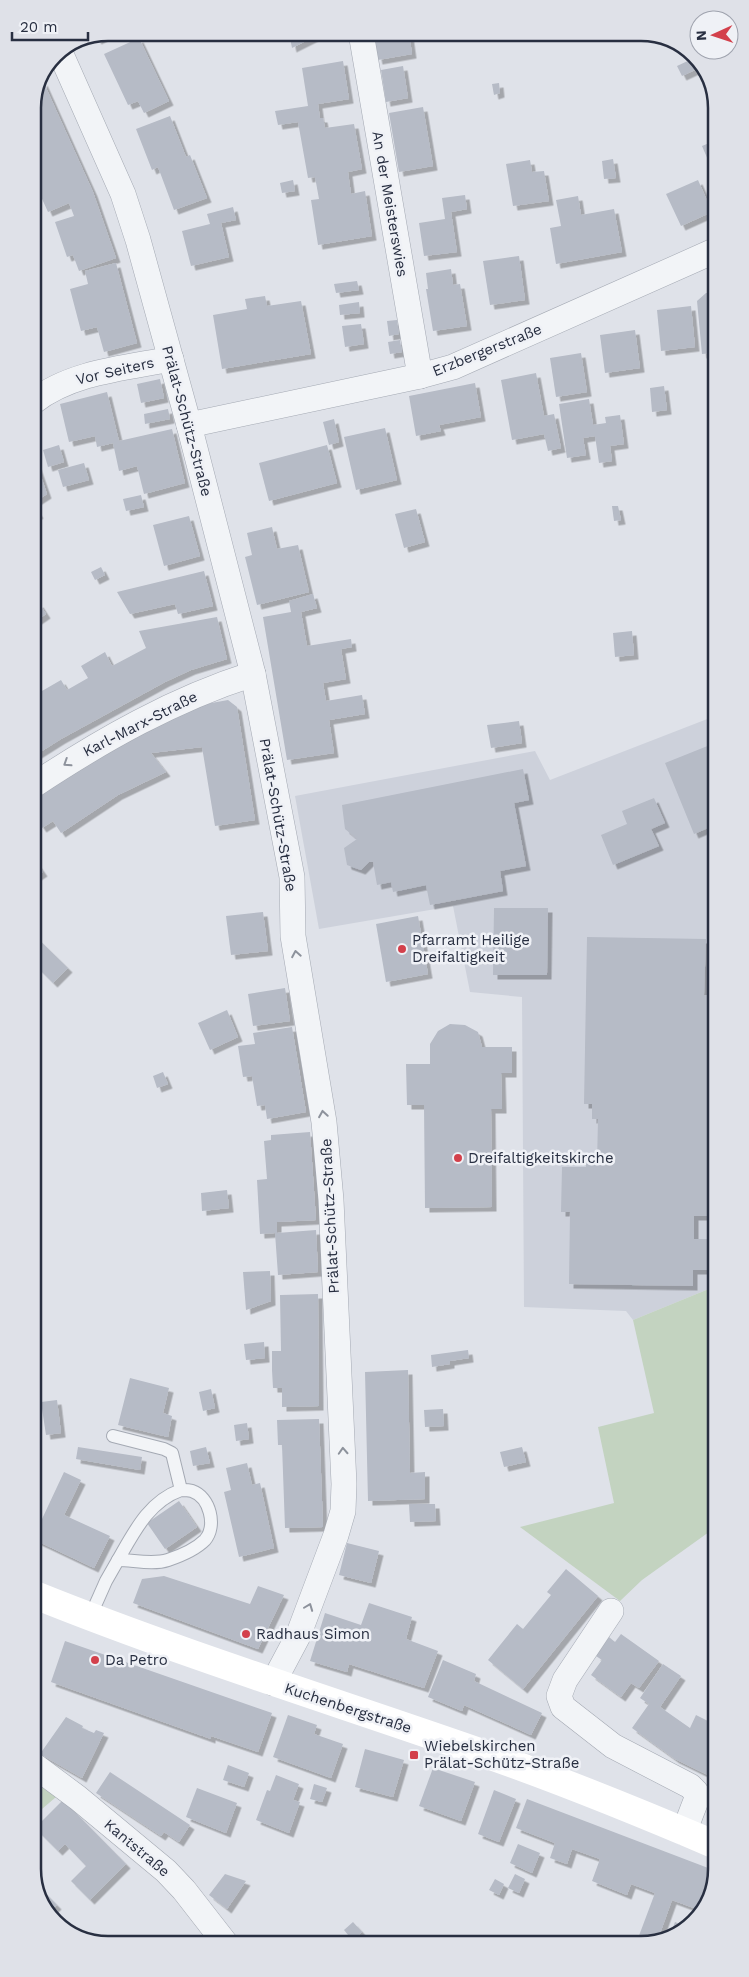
<svg xmlns="http://www.w3.org/2000/svg" width="749" height="1977" font-family="'Work Sans',sans-serif">
<defs>
<filter id="shadow"><feDropShadow dx="4.5" dy="4.5" stdDeviation="0" flood-color="#0004"/></filter>
</defs>
<rect width="100%" height="100%" fill="#dfe2e9"/>
<path fill="#cdd1db" d="M715 716 716 1286 633 1320 626 1311 524 1307 522 997 470 992 453 906 319 929 295 796 535 751 550 780Z"/>
<g fill="#c3d3c0">
<path d="M716 1286V1527L642 1580 620 1601 520 1527 614 1503 598 1427 654 1413 633 1320Z"/>
<path d="M35 1782 56 1797 35 1815Z"/>
</g>
<g fill="#b6bbc6" filter="url(#shadow)">
<path d="M108 32 112 33 97 40 96 38Z"/>
<path d="M289 33H316V36L292 48Z"/>
<path d="M373 33H409L412 54 378 60Z"/>
<path d="M139 38 169 101 144 113 138 101 128 105 104 54Z"/>
<path d="M694 58 699 68 682 76 677 66Z"/>
<path d="M343 61 349 99 318 104 320 118H323L325 128 354 124 362 169 348 172 351 194 365 191 372 236 318 245 311 200 319 199 315 177 308 178 298 122 278 125 275 111 308 106 302 68Z"/>
<path d="M403 66 408 98 386 102 381 70Z"/>
<path d="M43 81 93 192 116 258 79 271 73 255 67 257 55 222 74 216 69 203 48 212 33 179V156L37 154 33 144V103Z"/>
<path d="M499 83 500 93 494 95 492 84Z"/>
<path d="M423 107 433 166 399 172 389 113Z"/>
<path d="M170 116 186 157 190 155 207 198 174 210 158 167 152 170 136 129Z"/>
<path d="M714 141V157L708 160 702 146Z"/>
<path d="M613 159 616 178 604 179 602 161Z"/>
<path d="M530 160 532 172 544 171 549 201 513 206 506 164Z"/>
<path d="M293 180 295 191 282 193 280 183Z"/>
<path d="M698 180 712 212 681 226 666 194Z"/>
<path d="M465 195 467 209 451 212 457 252 424 256 419 223 445 219 442 198Z"/>
<path d="M578 196 581 215 614 209 622 252 556 264 550 228 561 226 556 200Z"/>
<path d="M233 207 236 220 221 223 229 257 191 266 182 231 210 224 207 214Z"/>
<path d="M519 256 525 300 490 305 483 261Z"/>
<path d="M116 263 137 343 104 352 97 327 81 331 70 289 88 284 85 271Z"/>
<path d="M451 269 453 285 460 284 467 326 433 331 426 289H428L426 273Z"/>
<path d="M357 281 359 290 336 293 334 284Z"/>
<path d="M714 292V353L702 354 697 301 706 293Z"/>
<path d="M265 296 267 306 301 301 311 354 222 369 213 315 247 309 245 299Z"/>
<path d="M359 302 360 313 340 315 339 305Z"/>
<path d="M691 306 695 347 661 351 657 310Z"/>
<path d="M35 318 37 329 33 330V319Z"/>
<path d="M397 320 399 334 389 336 387 321Z"/>
<path d="M361 324 364 344 345 347 342 326Z"/>
<path d="M635 330 640 368 605 373 600 335Z"/>
<path d="M400 340 402 352 390 354 388 342Z"/>
<path d="M581 353 587 392 556 397 550 358Z"/>
<path d="M536 373 544 416 554 414 561 448 548 451 544 434 512 440 501 380Z"/>
<path d="M160 379 164 398 141 403 137 384Z"/>
<path d="M475 383 481 417 439 425 441 431 416 436 409 396Z"/>
<path d="M664 386 667 410 652 412 650 388Z"/>
<path d="M107 392 119 441 172 429 185 483 144 494 137 466 119 471 113 443 97 447 95 436 69 442 60 404Z"/>
<path d="M589 399 593 425 606 423 605 417 620 415 624 444 610 446 612 461 599 463 595 436 583 438 586 455 567 458 559 404Z"/>
<path d="M168 409 170 419 145 424 144 414Z"/>
<path d="M334 419 339 442 329 445 323 422Z"/>
<path d="M385 428 397 480 356 490 344 437Z"/>
<path d="M59 445 64 462 48 467 43 450Z"/>
<path d="M327 445 337 483 269 501 259 463Z"/>
<path d="M84 463 89 480 63 487 58 470Z"/>
<path d="M37 465 47 494 33 503V468Z"/>
<path d="M141 495 144 507 126 511 123 499Z"/>
<path d="M33 505 39 514 33 518Z"/>
<path d="M612 506H618L621 520 614 521Z"/>
<path d="M416 509 425 542 404 548 395 514Z"/>
<path d="M189 516 200 556 164 566 153 525Z"/>
<path d="M272 527 277 549 298 545 309 592 257 605 245 557 252 555 247 533Z"/>
<path d="M101 567 105 575 95 580 91 572Z"/>
<path d="M204 571 213 606 178 614 175 604 130 614 117 592Z"/>
<path d="M313 594 317 608 301 612 307 646 351 639 352 647 341 649 346 679 323 683 326 701 362 695 365 714 329 720 334 753 287 760 263 617 291 612 289 601Z"/>
<path d="M39 603 46 614 33 623V606Z"/>
<path d="M217 617 227 659 191 670 165 682 61 739 34 756 33 703 39 700 35 695 61 680 67 690 88 678 81 666 105 652 112 666 146 648 139 631Z"/>
<path d="M632 631 634 655 615 657 613 633Z"/>
<path d="M228 700 237 707 255 820 215 826 202 747 151 753 166 772 118 795 61 833 53 821 42 828 34 816V800L94 759 195 706Z"/>
<path d="M519 721 522 743 491 748 487 725Z"/>
<path d="M715 743V840L713 841 708 828 694 834 665 763Z"/>
<path d="M523 769 529 800 514 803 526 866 500 871 503 891 430 905 426 885 393 892 391 882 377 885 373 862H369L361 870 347 865 344 848 357 839 345 829 342 805Z"/>
<path d="M654 798 665 823 651 829 659 846 613 865 601 835 627 824 622 811Z"/>
<path d="M34 859 43 872 34 878Z"/>
<path d="M494 908H548L547 975H493Z"/>
<path d="M263 912 268 951 231 955 226 916Z"/>
<path d="M418 916 428 974 386 982 376 924Z"/>
<path d="M34 935 68 968 53 983 34 964Z"/>
<path d="M587 937 706 939 704 995H715L716 1216H694V1239H716V1270H693V1286L569 1284 570 1212H561L562 1167H586V1163H597L598 1119H592V1104H584Z"/>
<path d="M285 988 290 1021 253 1026 248 994Z"/>
<path d="M227 1010 238 1037 210 1050 198 1023Z"/>
<path d="M450 1024 465 1025 478 1032 482 1047H512V1073H501L502 1109H491L492 1207 425 1208 424 1105H407L406 1064H430V1044L438 1031Z"/>
<path d="M292 1027 306 1112 267 1119 265 1105 257 1106 252 1076 243 1077 238 1046 255 1044 253 1033Z"/>
<path d="M163 1072 168 1084 157 1088 153 1076Z"/>
<path d="M310 1132 316 1220 277 1222V1233L316 1230 318 1272 278 1275 275 1233 260 1234 257 1180 267 1179 264 1141 271 1140V1135Z"/>
<path d="M227 1190 229 1208 202 1211 201 1193Z"/>
<path d="M270 1271 271 1301 246 1310 243 1272Z"/>
<path d="M318 1294 319 1406 282 1407V1388H273L272 1370V1351H281L280 1295Z"/>
<path d="M264 1342 265 1358 246 1360 244 1344Z"/>
<path d="M468 1350 469 1358 450 1361V1364L432 1367 431 1355Z"/>
<path d="M408 1370 410 1473 425 1472V1499L368 1501 365 1372Z"/>
<path d="M130 1378 169 1388 163 1413 172 1416 168 1437 118 1425Z"/>
<path d="M211 1389 215 1408 203 1411 199 1392Z"/>
<path d="M57 1400 61 1433 46 1435 41 1402Z"/>
<path d="M443 1409 444 1426 425 1427 424 1410Z"/>
<path d="M319 1419 323 1527 285 1528 282 1445H278L277 1420Z"/>
<path d="M247 1423 249 1439 236 1441 234 1425Z"/>
<path d="M78 1447 142 1457 140 1470 76 1459Z"/>
<path d="M206 1447 210 1463 193 1466 190 1451Z"/>
<path d="M522 1447 526 1462 504 1467 500 1452Z"/>
<path d="M247 1463 252 1485 260 1483 274 1548 239 1557 224 1492 231 1490 226 1468Z"/>
<path d="M64 1472 81 1480 64 1515 110 1536 94 1568 35 1540V1534Z"/>
<path d="M179 1501 197 1527 165 1549 147 1523Z"/>
<path d="M409 1504H435L436 1521 410 1522Z"/>
<path d="M347 1543 379 1551 371 1583 339 1575Z"/>
<path d="M566 1569 598 1596 523 1689 488 1660 517 1624 523 1629 551 1595 547 1592Z"/>
<path d="M164 1576 250 1604 258 1586 284 1595 258 1649 133 1603 142 1579Z"/>
<path d="M369 1603 412 1617 406 1639 438 1651 424 1688 349 1664 347 1672 310 1661 325 1613 361 1625Z"/>
<path d="M621 1634 659 1661 639 1688 631 1683 621 1697 591 1675 602 1660 596 1656 609 1637 615 1642Z"/>
<path d="M65 1641 272 1713 258 1752 211 1736V1739L51 1682Z"/>
<path d="M443 1660 476 1674 474 1681 542 1713 531 1735 464 1705 462 1711 428 1697Z"/>
<path d="M663 1664 681 1676 660 1707 690 1728 696 1715 716 1725V1730L711 1741 716 1744V1779L675 1759 632 1728 649 1704 640 1698Z"/>
<path d="M716 1707V1720L711 1717Z"/>
<path d="M288 1715 317 1725 314 1734 343 1744 331 1778 273 1757Z"/>
<path d="M66 1717 83 1726 82 1728 94 1733 96 1730 104 1733 82 1778 40 1754Z"/>
<path d="M365 1749 404 1760 393 1797 355 1787Z"/>
<path d="M228 1765 249 1773 244 1787 223 1780Z"/>
<path d="M433 1768 475 1782 461 1821 419 1806Z"/>
<path d="M110 1772 190 1825 179 1842 164 1832 161 1836 96 1793Z"/>
<path d="M276 1775 299 1784 293 1800 300 1802 289 1833 256 1820 267 1790 270 1791Z"/>
<path d="M314 1784 327 1788 322 1802 310 1799Z"/>
<path d="M197 1788 237 1803 226 1833 186 1817Z"/>
<path d="M494 1790 516 1799 499 1842 478 1834Z"/>
<path d="M527 1799 716 1871 702 1911 672 1900 657 1942 637 1941 655 1893 631 1884 627 1895 592 1881 600 1859 572 1849 567 1864 550 1858 555 1843 516 1828Z"/>
<path d="M63 1800 126 1864 90 1900 71 1881 86 1866 65 1844 58 1851 35 1828Z"/>
<path d="M518 1844 540 1853 532 1873 510 1863Z"/>
<path d="M225 1874 246 1881 227 1909 209 1895Z"/>
<path d="M515 1874 525 1879 519 1893 508 1888Z"/>
<path d="M495 1879 504 1884 499 1895 489 1890Z"/>
<path d="M38 1886 57 1905 50 1912 35 1889Z"/>
<path d="M353 1922 362 1932 353 1941 344 1930Z"/>
<path d="M675 1922 685 1926 670 1936Z"/>
</g>
<g fill="none" stroke-linecap="round" stroke-linejoin="round">
<defs>
<g id="service">
<path d="M113 1436 164 1449 172 1453 181 1490"/>
<path d="M181 1490C184 1490 189 1490 192 1491 210 1497 217 1526 205 1540 196 1549 180 1556 168 1560 153 1565 133 1560 118 1560 134 1532 149 1501 181 1490Z"/>
<path d="M90 1617 106 1581 118 1560"/>
</g>
<g id="minor">
<path d="M361 33 420 376"/>
<path d="M60 52 123 194 138 240 189 425 253 674 292 877 293 936 324 1122 331 1200 344 1484 343 1511 336 1535 298 1636 273 1683"/>
<path d="M33 402C71 372 125 368 171 359"/>
<path d="M189 425 420 376 453 367 714 251"/>
<path d="M34 785C102 740 174 699 253 674"/>
<path d="M611 1611 565 1680 559 1696 563 1707 613 1746 690 1786 696 1792 697 1798 684 1832"/>
<path d="M35 1766 78 1798 166 1871 184 1890 226 1944"/>
</g>
</defs>
<use href="#service" stroke="#a4a9b3" stroke-width="14"/>
<use href="#minor" stroke="#a4a9b3" stroke-width="26"/>
<use href="#service" stroke="#f2f4f7" stroke-width="12"/>
<use href="#minor" stroke="#f2f4f7" stroke-width="25"/>
<path stroke="#fff" stroke-width="28" d="M35 1595C184 1655 337 1702 488 1755 565 1782 641 1813 716 1845"/>
</g>
<defs><path id="oneway-chevron" d="M-2-3.5L2.5 0L-2 3.5" fill="none" stroke-width="1.6" stroke-linecap="round" stroke-linejoin="round" transform="scale(1.25)"/></defs>
<g stroke="#8d929c">
<use href="#oneway-chevron" transform="translate(67 763) rotate(147)"/>
<use href="#oneway-chevron" transform="translate(296 954) rotate(-100)"/>
<use href="#oneway-chevron" transform="translate(323 1114) rotate(-99)"/>
<use href="#oneway-chevron" transform="translate(343 1451) rotate(-93)"/>
<use href="#oneway-chevron" transform="translate(309 1607) rotate(-69)"/>
</g>
<g fill="#d3404b" stroke="#eff1f6" stroke-width="2">
<circle cx="402" cy="949" r="5"/>
<circle cx="458" cy="1158" r="5"/>
<circle cx="246" cy="1634" r="5"/>
<circle cx="95" cy="1660" r="5"/>
<rect x="409" y="1750" width="10" height="10" rx="2.5"/>
</g>
<g text-anchor="middle" stroke-width="5" stroke-linejoin="round" paint-order="stroke">
<g font-size="15" fill="#282f41" stroke="#eff1f6">
<text transform="translate(390 204) rotate(80)" y="5">An der Meisterswies</text>
<text transform="translate(487 350) rotate(-22)" y="5">Erzbergerstraße</text>
<text transform="translate(115 371) rotate(-13)" y="5">Vor Seiters</text>
<text transform="translate(187 421) rotate(75)" y="5">Prälat-Schütz-Straße</text>
<text transform="translate(140 724) rotate(-27)" y="5">Karl-Marx-Straße</text>
<text transform="translate(278 815) rotate(80)" y="5">Prälat-Schütz-Straße</text>
<text transform="translate(330 1216) rotate(-93)" y="5">Prälat-Schütz-Straße</text>
<text transform="translate(348 1708) rotate(18)" y="5">Kuchenbergstraße</text>
<text transform="translate(137 1848) rotate(40)" y="5">Kantstraße</text>
</g>
<g font-size="15" fill="#282f41" stroke="#eff1f6" text-anchor="start">
<text x="412" y="945">Pfarramt Heilige<tspan x="412" dy="17">Dreifaltigkeit</tspan></text>
<text x="468" y="1163">Dreifaltigkeitskirche</text>
<text x="256" y="1639">Radhaus Simon</text>
<text x="105" y="1665">Da Petro</text>
<text x="424" y="1751">Wiebelskirchen<tspan x="424" dy="17">Prälat-Schütz-Straße</tspan></text>
</g>
</g>
<path d="M0 0H749V1977H0ZM108 41H641A67 67 0 0 1 708 108V1869A67 67 0 0 1 641 1936H108A67 67 0 0 1 41 1869V108A67 67 0 0 1 108 41Z" fill="#dfe1e8" fill-rule="evenodd"/>
<path fill="none" stroke="#282f41" stroke-width="2.5" d="M108 41H641A67 67 0 0 1 708 108V1869A67 67 0 0 1 641 1936H108A67 67 0 0 1 41 1869V108A67 67 0 0 1 108 41Z"/>
<g transform="translate(714 35) rotate(267)"><circle r="24" fill="#eff1f6" stroke="#9fa3ae"/>
<path d="M0-4L9 19L0 12L-9 19Z" fill="#d3404b"/>
<text y="-8" font-size="14" font-weight="bold" text-anchor="middle" fill="#282f41">N</text>
</g>
<path d="M12 32v8h76v-8" fill="none" stroke="#282f41" stroke-width="2.5"/>
<text x="20" y="32" font-size="15" fill="#282f41" stroke="#eff1f6" stroke-width="4" paint-order="stroke">20 m</text>
</svg>
